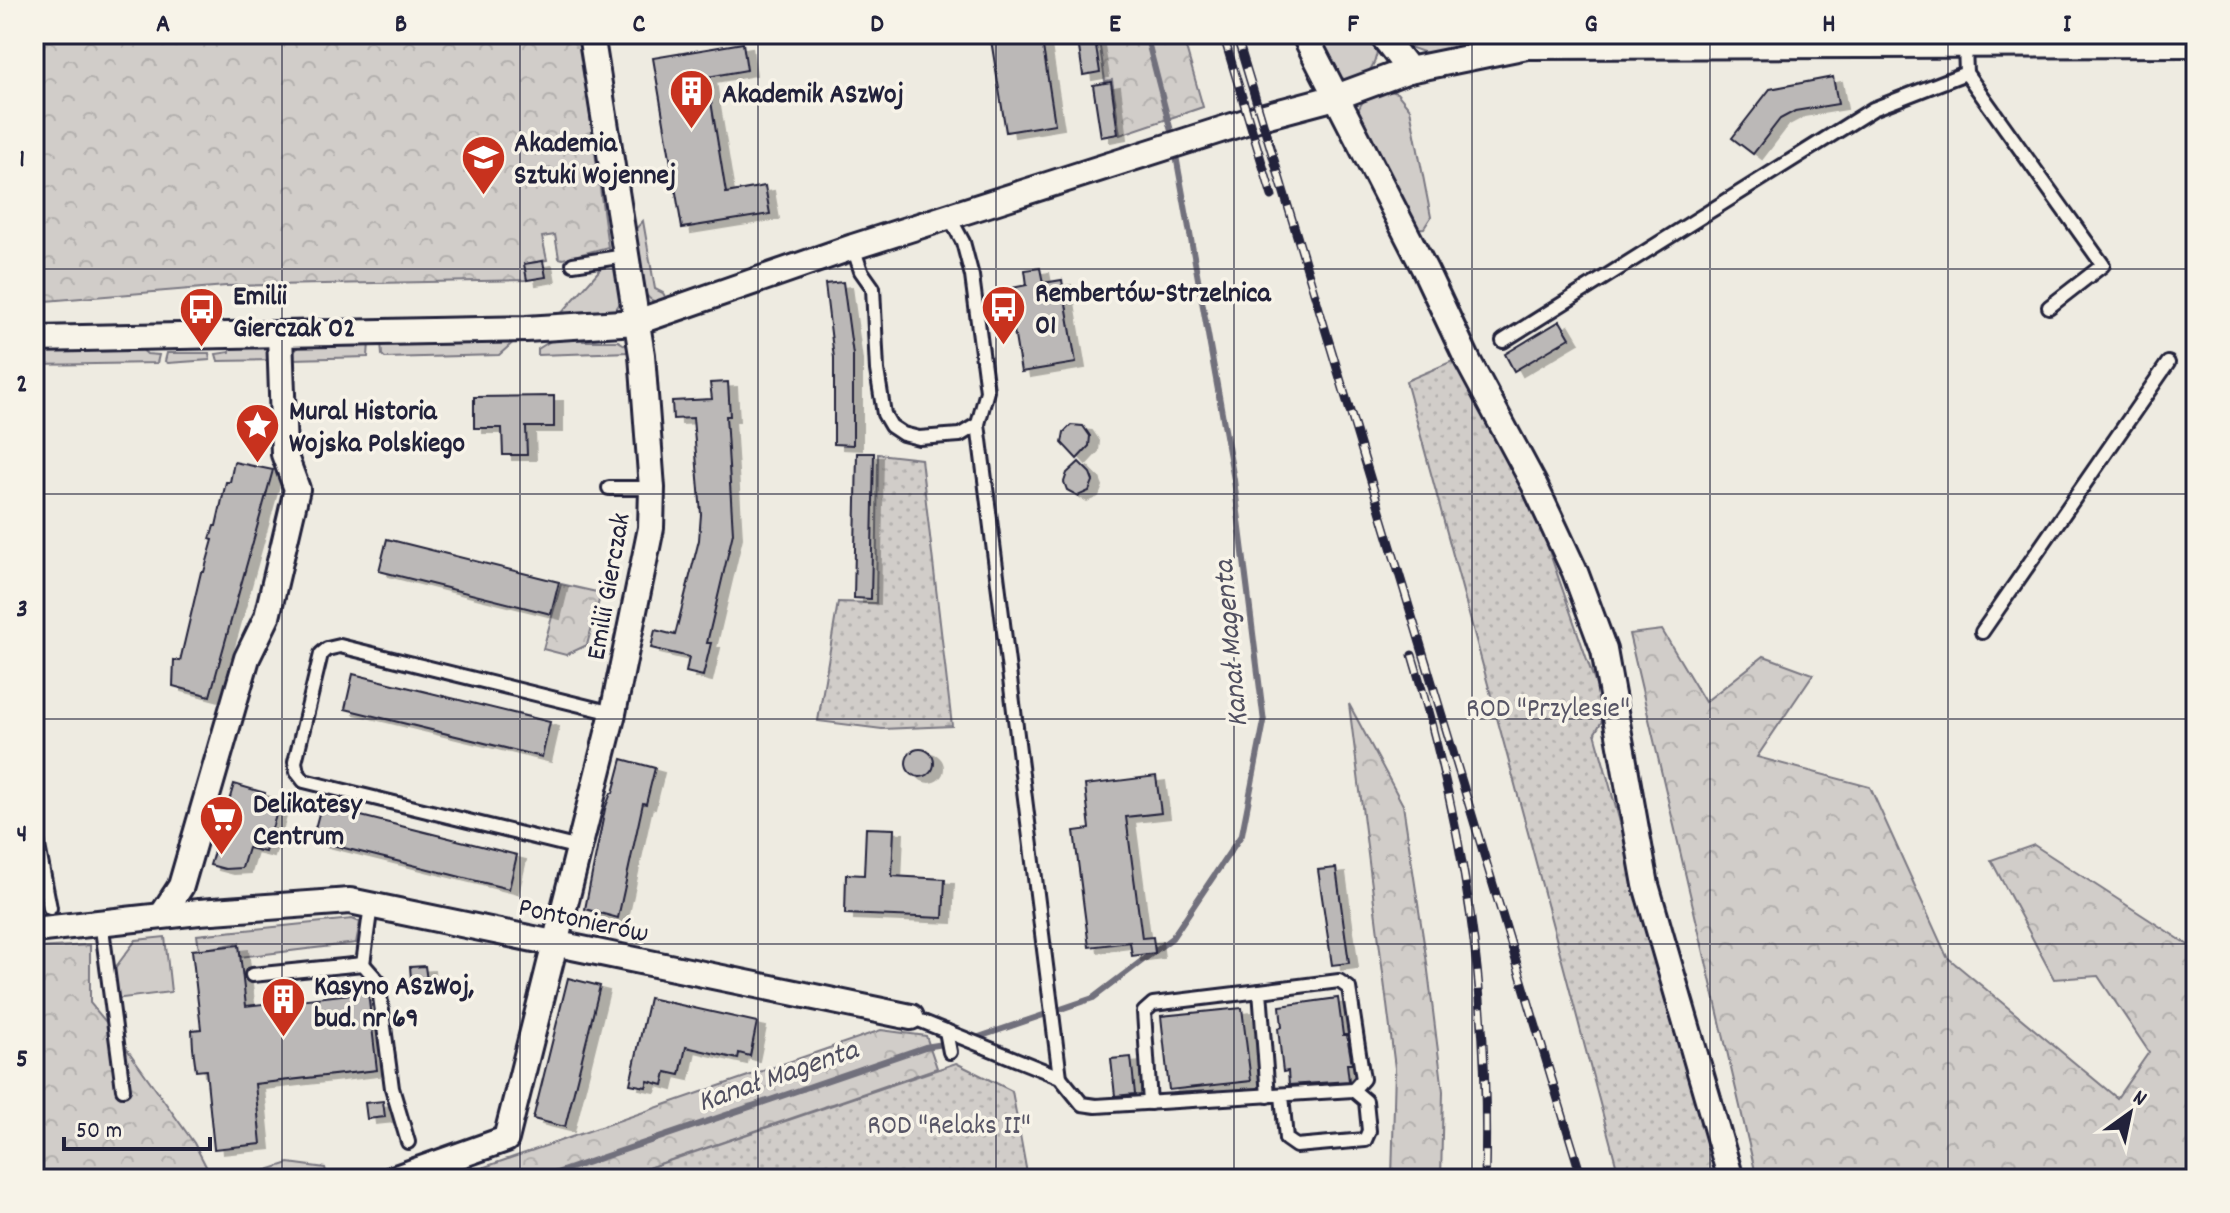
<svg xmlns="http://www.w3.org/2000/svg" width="2230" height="1213" font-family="Dekko,sans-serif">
<defs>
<pattern id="forest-crowns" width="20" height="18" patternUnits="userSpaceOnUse" patternTransform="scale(2)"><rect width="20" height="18" fill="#d1cdc9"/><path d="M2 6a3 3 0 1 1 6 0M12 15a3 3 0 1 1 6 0" fill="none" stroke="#b3b0ae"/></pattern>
<pattern id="garden-dots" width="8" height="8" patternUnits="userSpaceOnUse" patternTransform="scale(2)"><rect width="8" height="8" fill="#d1cdc9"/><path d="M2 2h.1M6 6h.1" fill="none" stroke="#b3b0ae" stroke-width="1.8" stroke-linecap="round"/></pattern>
<filter id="shadow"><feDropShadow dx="9" dy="5" stdDeviation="0" flood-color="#0004"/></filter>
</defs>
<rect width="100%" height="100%" fill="#eeebe1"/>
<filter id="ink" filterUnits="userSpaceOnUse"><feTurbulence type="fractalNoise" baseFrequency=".0125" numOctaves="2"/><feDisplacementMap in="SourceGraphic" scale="16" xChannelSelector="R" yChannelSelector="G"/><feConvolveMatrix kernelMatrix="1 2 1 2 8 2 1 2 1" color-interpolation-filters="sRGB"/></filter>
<g filter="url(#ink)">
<g fill="#d1cdc9" stroke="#7a7882" stroke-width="2">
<path d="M1312 34H1369L1377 47C1378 67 1360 89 1340 77 1329 70 1319 46 1312 34Z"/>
<path d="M1400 34H1745L1496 35 1429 54 1412 48Z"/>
<path d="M1387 90 1397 93 1410 109 1431 217 1424 228 1414 229 1357 114C1362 97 1370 95 1387 90Z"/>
<path d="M643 221 655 289 663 293 667 300C637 314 635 253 632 233Z"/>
<path d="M614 264 619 267 622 300 614 312 559 316 604 265Z"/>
<path d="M557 337H581L583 341H618L630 348V352L538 355V349Z"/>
<path d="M517 339 499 355 385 358 382 355 381 342Z"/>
<path d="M369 342 368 357 293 359V353L300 345Z"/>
<path d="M230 345C249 345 266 340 275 360L218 361 216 354 230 352Z"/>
<path d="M139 347 147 354 159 355 157 363 34 365V349Z"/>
<path d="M167 353H209L210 360 168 363 165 361Z"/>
<path d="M352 919 360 922 356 943 240 957 239 943 199 950 197 935Z"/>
<path d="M165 937 171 992 115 999 112 972 136 940Z"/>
</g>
<g fill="url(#forest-crowns)" stroke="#7a7882" stroke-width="2">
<path d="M34 34H478L488 39 579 34 608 247 563 259 559 258 555 235 542 237 547 260 525 264 527 280 226 286 34 302Z"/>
<path d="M1098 34H1182L1203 107 1120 135 1112 80 1105 81Z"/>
<path d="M561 584 601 593 587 645 566 655 543 649Z"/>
<path d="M1662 630 1705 702 1764 656 1813 674 1757 757 1870 787 1947 957 2117 1098 2149 1052 2098 976 2054 979 1991 860 2034 845 2196 950V1179H1757L1629 634Z"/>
<path d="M1349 704 1403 805 1427 963 1443 1091 1441 1179H1383L1392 1178 1395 1068Z"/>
<path d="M90 945V1003L117 1035 194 1143 209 1172 252 1175 289 1163 325 1168 328 1179H34V948Z"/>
<path d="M881 1030 926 1036 937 1068 616 1179H450Z"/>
</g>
<g fill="url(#garden-dots)" stroke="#7a7882" stroke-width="2">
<path d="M1455 360 1525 482 1606 714 1595 733 1720 1179H1620C1551 912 1477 648 1406 381Z"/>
<path d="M878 454 921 459 952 726 882 729 818 721 838 602 876 603Z"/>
<path d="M956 1063 1012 1091 1028 1179H616Z"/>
</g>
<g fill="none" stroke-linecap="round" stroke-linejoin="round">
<g stroke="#716f7b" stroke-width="6">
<path d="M1146 34 1173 139"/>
<path d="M973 1039 1093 998 1172 938 1242 834 1264 722 1234 480 1175 150"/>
<path d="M539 1179 925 1047 950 1043"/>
</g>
</g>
<g fill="#bbb8b7" stroke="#22223b" stroke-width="2" filter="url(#shadow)">
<path d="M990 34H1041L1055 124 1006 132Z"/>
<path d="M1077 34H1094L1100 72 1083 75Z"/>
<path d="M743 43 747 70 707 77 726 193 765 186 770 214 682 228 653 58Z"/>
<path d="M1833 77 1838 104 1795 111 1780 119 1753 154 1732 138 1770 89Z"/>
<path d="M1111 82 1118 134 1101 137 1093 85Z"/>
<path d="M543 261 546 277 527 280 524 264Z"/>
<path d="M1040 268 1043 283 1062 280 1076 363 1021 372 1007 289 1027 285 1025 270Z"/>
<path d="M843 282 853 355V445L834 444V358L825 284Z"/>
<path d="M1560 321 1570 338 1514 371 1505 354Z"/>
<path d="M728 382 730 416H726L733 533 707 643H711L703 676 686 672 689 657 651 648 655 630 675 635 699 540 701 514 693 418 673 419 672 401 712 399 710 383Z"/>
<path d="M554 396V427H526L527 455H503L502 428H474V397Z"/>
<path d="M1071 425 1083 426 1090 436 1089 446 1077 459 1062 443 1064 432Z"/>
<path d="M857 453H874L871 599 854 598Z"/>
<path d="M234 462 273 470 210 696 173 686 174 660 180 661 201 572H204L213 540 210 539 214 526H216L226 482H230Z"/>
<path d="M1079 462 1090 473 1093 481 1089 491 1078 496 1067 490 1064 482 1067 473Z"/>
<path d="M387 539 559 582 551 614 379 571Z"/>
<path d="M353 674 550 722 542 757 345 709Z"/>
<circle cx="920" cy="763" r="14"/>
<path d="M622 759 655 768 646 804 643 803 618 918 585 909 605 809 611 793H613Z"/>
<path d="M1156 776 1161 813 1126 817 1142 938 1153 937 1155 953 1132 956 1130 942 1089 947 1074 831 1090 829 1085 785Z"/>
<path d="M234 784 265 793 264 797 280 802 265 852 248 848 242 868 225 869 210 865Z"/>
<path d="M321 806 517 855 509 889 312 840Z"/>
<path d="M866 828 894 829 892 876 945 879 943 918 845 914 846 874 864 875Z"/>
<path d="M1336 868 1349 963 1332 965 1318 870Z"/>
<path d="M239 945 246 1006 368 992 377 1070 255 1084 261 1144 214 1149 206 1070 196 1071 193 1048 192 1030 201 1029 192 950Z"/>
<path d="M425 966 428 988 412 989 410 967Z"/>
<path d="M568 978 600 986 565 1127 533 1119Z"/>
<path d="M649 998 757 1022 750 1056 739 1053 738 1059 686 1047 680 1075 666 1072 663 1085 648 1081 646 1087 630 1084Z"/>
<path d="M1338 998 1343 1035H1347L1352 1064H1347L1349 1081 1289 1085 1288 1071 1283 1072 1278 1028 1282 1027 1280 1006Z"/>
<path d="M1242 1008 1251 1081 1169 1090 1161 1016Z"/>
<path d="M1131 1057 1135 1094 1115 1096 1111 1059Z"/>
<path d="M383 1101 385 1117 367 1119 365 1103Z"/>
</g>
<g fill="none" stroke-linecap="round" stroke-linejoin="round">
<defs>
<g id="lane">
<path d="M1966 73 2103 265 2049 307"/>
<path d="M853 247 861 271 873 288 877 370 884 414 891 426 903 434 919 438 960 435 978 424 987 391 972 276 963 242 950 218"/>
<path d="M573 264 625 256"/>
<path d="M1503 341 1873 109 1966 73 1965 46"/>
<path d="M978 424 1060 1077"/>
<path d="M609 488H652"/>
<path d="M1982 632 2168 363"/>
<path d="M34 825 50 908"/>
<path d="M579 848 304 781 297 772 295 762 321 654 327 649 340 646 613 713"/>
<path d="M101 921 123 1089"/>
<path d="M363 964 378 981 392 1088 408 1142"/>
<path d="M252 975 363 964 371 905"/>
<path d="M911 1017 1060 1077 1082 1104 1096 1106 1353 1090 1366 1101 1369 1131 1365 1140 1296 1146 1286 1139 1282 1095"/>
<path d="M946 1031 950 1052"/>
<path d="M1268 1096 1260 991 1339 981 1349 988 1363 1079 1353 1090"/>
<path d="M1150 1103 1144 1012 1153 1004 1260 991"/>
</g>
<g id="street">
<path d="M1304 34 1426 272 1468 361 1534 484 1575 572 1604 650 1646 885 1731 1179"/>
<path d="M1381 34 1409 70"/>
<path d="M34 339 526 329 637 322 853 247 1261 117 1336 97 1409 70 1527 46 2196 44"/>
<path d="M162 915 181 886 247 658 267 617 297 489 284 454 280 334"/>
<path d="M34 930 199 912 350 901 911 1017"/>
<path d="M393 1179 506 1139 613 713 651 528 652 488 642 355 591 34"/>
</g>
</defs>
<use href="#lane" stroke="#22223b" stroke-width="18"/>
<use href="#street" stroke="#22223b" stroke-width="30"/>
<use href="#lane" stroke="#f7f3e8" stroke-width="12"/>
<use href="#street" stroke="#f7f3e8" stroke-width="24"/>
<defs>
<g id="rail">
<path d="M1223 34 1272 196"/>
<path d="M1236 34 1582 1179"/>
<path d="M1412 655C1465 832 1490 993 1485 1179"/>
</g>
</defs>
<use href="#rail" stroke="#22223b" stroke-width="9"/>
<use href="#rail" stroke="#f7f3e8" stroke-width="6" stroke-dasharray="18" stroke-linecap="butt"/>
</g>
</g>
<path fill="none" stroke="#22223b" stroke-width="2" stroke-opacity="0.55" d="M282 34V1179M520 34V1179M758 34V1179M996 34V1179M1234 34V1179M1472 34V1179M1710 34V1179M1948 34V1179M34 269H2196M34 494H2196M34 719H2196M34 944H2196"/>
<defs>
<symbol id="building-pin" viewBox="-11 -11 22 30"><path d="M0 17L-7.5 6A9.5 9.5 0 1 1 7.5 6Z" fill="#c8321e" stroke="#f7f3e8"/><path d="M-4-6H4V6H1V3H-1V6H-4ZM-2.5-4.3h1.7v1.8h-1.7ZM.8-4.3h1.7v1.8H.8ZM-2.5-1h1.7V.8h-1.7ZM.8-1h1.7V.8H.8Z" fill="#fff"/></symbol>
<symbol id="university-pin" viewBox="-11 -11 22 30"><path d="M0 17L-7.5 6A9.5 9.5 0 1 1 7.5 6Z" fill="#c8321e" stroke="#f7f3e8"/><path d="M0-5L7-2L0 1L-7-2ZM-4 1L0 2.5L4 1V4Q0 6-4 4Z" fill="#fff"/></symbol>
<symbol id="bus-pin" viewBox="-11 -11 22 30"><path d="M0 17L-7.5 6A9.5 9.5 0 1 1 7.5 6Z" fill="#c8321e" stroke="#f7f3e8"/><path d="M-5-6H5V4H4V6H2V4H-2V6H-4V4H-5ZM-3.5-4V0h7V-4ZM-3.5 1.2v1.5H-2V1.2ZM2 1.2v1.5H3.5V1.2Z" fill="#fff"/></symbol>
<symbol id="sight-pin" viewBox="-11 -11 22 30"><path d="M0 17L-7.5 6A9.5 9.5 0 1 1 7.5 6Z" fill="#c8321e" stroke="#f7f3e8"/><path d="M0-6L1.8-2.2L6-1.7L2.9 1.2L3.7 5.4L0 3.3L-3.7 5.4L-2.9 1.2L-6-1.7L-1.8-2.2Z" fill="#fff"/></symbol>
<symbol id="supermarket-pin" viewBox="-11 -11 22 30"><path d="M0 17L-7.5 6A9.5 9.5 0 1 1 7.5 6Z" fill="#c8321e" stroke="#f7f3e8"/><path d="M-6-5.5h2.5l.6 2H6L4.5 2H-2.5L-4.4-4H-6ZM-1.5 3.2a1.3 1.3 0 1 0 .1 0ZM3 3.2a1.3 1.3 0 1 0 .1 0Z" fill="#fff"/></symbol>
</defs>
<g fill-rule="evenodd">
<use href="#building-pin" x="666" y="66" width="51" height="69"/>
<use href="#university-pin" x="458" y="132" width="51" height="69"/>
<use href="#bus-pin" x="978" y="282" width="51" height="69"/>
<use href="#bus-pin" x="176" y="284" width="51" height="69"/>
<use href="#sight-pin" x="232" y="400" width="51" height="69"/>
<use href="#supermarket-pin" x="196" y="792" width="51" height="69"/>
<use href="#building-pin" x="258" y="974" width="51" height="69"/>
</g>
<g text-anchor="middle" stroke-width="7" stroke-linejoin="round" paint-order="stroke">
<g font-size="28" font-weight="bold" fill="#22223b" stroke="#f7f3e8" text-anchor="start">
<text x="722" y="102">Akademik ASzWoj</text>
<text x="514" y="151">Akademia<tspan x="514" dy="32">Sztuki Wojennej</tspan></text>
<text x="1035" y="301">Rembertów-Strzelnica<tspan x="1035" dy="32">01</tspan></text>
<text x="233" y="304">Emilii<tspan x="233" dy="32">Gierczak 02</tspan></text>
<text x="289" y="419">Mural Historia<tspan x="289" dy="32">Wojska Polskiego</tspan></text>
<text x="253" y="812">Delikatesy<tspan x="253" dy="32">Centrum</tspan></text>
<text x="314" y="994">Kasyno ASzWoj,<tspan x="314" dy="32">bud. nr 69</tspan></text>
</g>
<g font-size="28" fill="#22223b" stroke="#f7f3e8">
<text transform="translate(606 586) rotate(-80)" y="10">Emilii Gierczak</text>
<text transform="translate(584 918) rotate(12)" y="10">Pontonierów</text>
</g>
<g font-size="28" fill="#575566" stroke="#f7f3e8">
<text x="1548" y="716">ROD "Przylesie"</text>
<text x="949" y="1133">ROD "Relaks II"</text>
</g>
<g font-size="30" font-style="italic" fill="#504f60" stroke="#f7f3e8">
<text transform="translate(1229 644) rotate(-95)" y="10">Kanał Magenta</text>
<text transform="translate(777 1074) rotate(-19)" y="10">Kanał Magenta</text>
</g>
</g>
<rect width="2230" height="1213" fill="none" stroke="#f7f3e8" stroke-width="88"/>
<g transform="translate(2130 1113) rotate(33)" stroke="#f7f3e8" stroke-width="6" paint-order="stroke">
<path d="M0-6L14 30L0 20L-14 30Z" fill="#22223b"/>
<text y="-12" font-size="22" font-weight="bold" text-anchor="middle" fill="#22223b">N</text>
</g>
<path d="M64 1137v12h146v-12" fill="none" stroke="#22223b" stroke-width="4"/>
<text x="76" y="1137" font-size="24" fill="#22223b" stroke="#f7f3e8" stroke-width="6" paint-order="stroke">50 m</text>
<rect x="44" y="44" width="2142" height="1125" fill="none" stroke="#22223b" stroke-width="3"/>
<g font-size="26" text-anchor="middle" font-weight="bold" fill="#22223b">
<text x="163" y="31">A</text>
<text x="401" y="31">B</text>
<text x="639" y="31">C</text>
<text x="877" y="31">D</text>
<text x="1115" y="31">E</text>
<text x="1353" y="31">F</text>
<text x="1591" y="31">G</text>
<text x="1829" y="31">H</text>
<text x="2067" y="31">I</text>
<text x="22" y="166">1</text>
<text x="22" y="391">2</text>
<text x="22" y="616">3</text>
<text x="22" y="841">4</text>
<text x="22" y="1066">5</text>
</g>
</svg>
